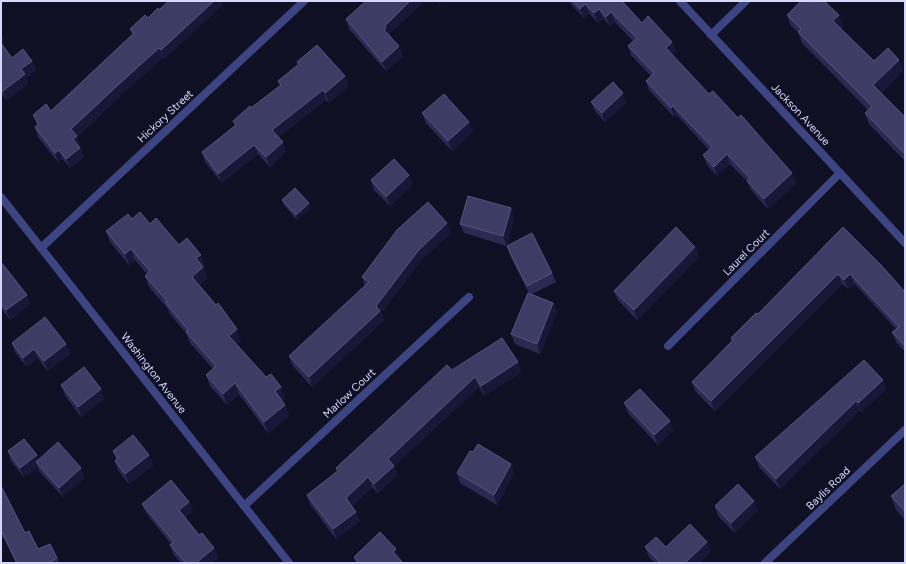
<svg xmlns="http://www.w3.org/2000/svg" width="906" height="564" font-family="Figtree,sans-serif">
<rect width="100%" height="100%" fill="#101025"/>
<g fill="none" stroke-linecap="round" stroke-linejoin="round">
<g stroke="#3c4582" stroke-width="8">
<path d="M680 1 905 243"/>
<path d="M711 35 746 1"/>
<path d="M41 248 304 1"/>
<path d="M668 346 840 173"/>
<path d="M244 506 469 297"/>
<path d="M765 563 905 430"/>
</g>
<path stroke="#3c4582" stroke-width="8" d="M1 197 289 563"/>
</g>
<g fill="#2b2952">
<path d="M169 1H222L221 2 222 5 164 59 163 57 121 95 77 137 80 146H79L80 148 84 157 70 168 63 159 58 162 38 137 35 127 37 125 33 115 51 111 132 35 130 29 159 10Z"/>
<path d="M366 1H424L389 34 403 56 386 71 349 29 346 19Z"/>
<path d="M568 1H622L642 23 676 51 672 55 709 94 738 118 792 173 796 183 768 209 751 190 747 181 730 164 717 176 707 165 703 155 709 150 677 115 674 117 649 90 646 81 651 76 631 55 628 46 633 41 615 22 610 26 603 18 598 23 589 13 584 18Z"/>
<path d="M810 3 839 15 843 26 841 29 874 61 903 70 881 93 905 117V161L869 124 865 113 868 110 802 43 798 32 791 26 787 15Z"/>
<path d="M1 43 12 58 32 61 36 70 26 78 28 84 7 100 1 93Z"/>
<path d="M297 62 345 76 348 86 329 103 326 100 278 137 286 151 270 167 258 154 222 183 205 162 202 152 235 126 233 121 280 86 278 81 298 65Z"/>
<path d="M591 102 626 103 605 122 595 111Z"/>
<path d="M422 113 469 122 473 131 452 151 426 123Z"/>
<path d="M409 175 412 185 390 206 374 190 371 180Z"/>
<path d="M282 200 309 203 310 208 297 220 284 205Z"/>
<path d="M514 218 507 246 464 233 460 224Z"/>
<path d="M132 219 150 224 179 245 205 266 203 267 207 278 199 285 241 340 236 344 285 398 282 400 285 405 289 416 268 433 239 394 227 405 210 386 206 375 213 369 190 343 186 333 169 313 168 309 149 287 145 276 147 274 135 260 129 265 110 242 106 231Z"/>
<path d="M843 227 905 292V352L896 342 892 332 896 329 854 283 848 289 842 284 715 411 695 391 692 382 732 342 731 338 758 314Z"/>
<path d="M451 233 421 260 381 313 384 320 312 387 293 366 289 356 365 286 362 277Z"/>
<path d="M507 246 552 273 556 282 532 294 553 303 557 312 540 354 515 344 511 334 529 293 510 256Z"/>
<path d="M695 247 699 257 637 320 618 300 614 291Z"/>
<path d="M1 262 30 304 10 320 1 308Z"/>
<path d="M12 343 66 344 70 354 47 371 38 358 27 367 15 352Z"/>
<path d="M864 360 886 389 861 412 860 410 780 489 759 467 755 457Z"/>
<path d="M452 370 521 372 484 396 479 387 394 466 397 475 378 493 372 487 352 506 360 521 336 539 310 504 307 495 337 471 336 468Z"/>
<path d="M61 385 104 399 81 417 65 395Z"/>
<path d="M624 403 670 421 673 430 658 445 628 413Z"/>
<path d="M8 451 38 460 84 478 63 497 39 471 38 467 24 477 11 461Z"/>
<path d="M113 451 149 455 153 465 129 484 118 470 115 461 116 459Z"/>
<path d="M457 473H514L497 505 460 483Z"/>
<path d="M905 484V520L896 510 891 496Z"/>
<path d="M1 486 25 533 38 549 57 558 59 563H16L3 537 1 538Z"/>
<path d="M189 502 193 511 185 517 199 535 214 548 218 558 211 563H181L174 555 170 545 171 544 146 513 142 504Z"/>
<path d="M715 506 758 510 735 533 718 516Z"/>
<path d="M707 542 710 552 699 563H655L649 557 645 547H666Z"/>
<path d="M354 557 400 559 403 563H356Z"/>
</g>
<g fill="#181738">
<path d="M214 1H222L221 2 222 5 164 59 161 50Z"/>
<path d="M410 1H424L389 34 384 30 385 26Z"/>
<path d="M438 1H443L439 5Z"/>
<path d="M585 4 589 13 584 18 580 9Z"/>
<path d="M599 9 603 18 598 23 594 13Z"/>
<path d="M611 12 615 22 610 26 606 17Z"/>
<path d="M839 15 843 26 837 32 833 21Z"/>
<path d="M1 33 4 40 1 42Z"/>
<path d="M672 42 676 51 669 57 666 48Z"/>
<path d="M399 46 403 56 386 71 382 62Z"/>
<path d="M159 48 163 57 121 95 77 137 80 146 76 148 73 139 71 129 117 86Z"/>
<path d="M899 60 903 70 877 96 873 85Z"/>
<path d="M32 61 36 70 26 78 28 84 7 100 3 91 21 69Z"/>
<path d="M345 76 348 86 329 103 325 93Z"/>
<path d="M323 90 326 100 275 139 272 130Z"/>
<path d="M623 93 626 103 605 122 602 113Z"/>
<path d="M673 106 677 115 674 117 671 108Z"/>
<path d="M469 122 473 131 452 151 448 141Z"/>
<path d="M283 142 286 151 270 167 266 157Z"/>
<path d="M254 145 258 154 222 183 218 174Z"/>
<path d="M80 148 84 157 70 168 66 159Z"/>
<path d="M59 150 63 159 58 162 55 153Z"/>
<path d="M727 154 730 164 717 176 714 167Z"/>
<path d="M792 173 796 183 768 209 764 199Z"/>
<path d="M409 175 412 185 390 206 386 197Z"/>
<path d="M309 203 310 208 297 220 296 215Z"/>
<path d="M511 208 514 218 507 246 503 236Z"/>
<path d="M447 223 451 233 421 260 381 313 384 320 312 387 309 377 376 306 418 251Z"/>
<path d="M695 247 699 257 637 320 634 310Z"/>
<path d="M131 249 135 260 129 265 125 254Z"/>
<path d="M201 255 205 266 200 269 196 258Z"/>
<path d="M203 267 207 278 196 288 192 277Z"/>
<path d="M838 274 842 284 715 411 711 401Z"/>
<path d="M850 274 854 283 848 289 844 280Z"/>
<path d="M27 295 30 304 10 320 6 310Z"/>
<path d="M553 303 557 312 540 354 537 344Z"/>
<path d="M237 329 241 340 233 347 229 336Z"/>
<path d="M66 344 70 354 47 371 44 361Z"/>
<path d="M34 349 38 358 27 367 23 358Z"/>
<path d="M518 362 521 372 484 396 481 386Z"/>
<path d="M475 377 479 387 394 466 397 475 378 493 374 484 388 459Z"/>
<path d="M883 380 886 389 861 412 858 403Z"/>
<path d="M235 383 239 394 227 405 223 394Z"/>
<path d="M281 387 285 398 279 402 275 391Z"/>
<path d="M101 389 104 399 81 417 78 407Z"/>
<path d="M856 401 860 410 780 489 776 479Z"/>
<path d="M285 405 289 416 268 433 264 422Z"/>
<path d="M670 421 673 430 658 445 654 435Z"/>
<path d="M37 455 40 465 36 462 38 467 24 477 20 468Z"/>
<path d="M149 455 153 465 129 484 125 474Z"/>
<path d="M511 464 514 473 497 505 494 495Z"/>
<path d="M81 468 84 478 63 497 59 488Z"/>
<path d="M368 477 372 487 349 508 346 498Z"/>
<path d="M754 501 758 510 735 533 731 523Z"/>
<path d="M189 502 193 511 182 519 179 510Z"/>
<path d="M356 512 360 521 336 539 333 529Z"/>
<path d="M707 542 710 552 699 563H685Z"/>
<path d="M214 548 218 558 211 563H196Z"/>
<path d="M396 549 400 559 396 562 393 552Z"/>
</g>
<g fill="#3d3c64" stroke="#55547c">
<path d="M169 1H214L161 50 159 48 117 86 71 129 77 136 73 139 80 148 66 159 59 150 55 153 35 127 39 124 33 115 46 104 51 111 134 33 130 29 145 15 148 18 158 8 159 10Z"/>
<path d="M366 1H410L385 26 386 28 384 30 399 46 382 62 346 19Z"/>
<path d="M573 1H622L642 23 648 16 672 42 666 48 709 94 713 91 738 118 741 115 792 173 764 199 747 181 750 178 727 154 714 167 703 155 712 147 673 106 671 108 646 81 654 73 628 46 637 38 611 12 606 17 599 9 594 13 585 4 580 9Z"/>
<path d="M801 1H808L810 3 812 1H824L839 15 833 21 874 61 888 48 899 60 873 85 905 117V154L865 113 872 106 798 32 801 29 787 15Z"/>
<path d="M1 43 12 58 23 49 32 61 21 69 25 74 3 91 1 88Z"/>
<path d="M317 45 345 76 325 93 323 90 272 130 283 142 266 157 254 145 218 174 202 152 236 125 233 121 250 106 251 108 281 85 278 81 299 64 297 62Z"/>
<path d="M613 82 623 93 602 113 591 102Z"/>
<path d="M444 94 469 122 448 141 422 113Z"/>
<path d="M394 159 409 175 386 197 371 180Z"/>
<path d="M295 188 309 203 296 215 282 200Z"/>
<path d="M468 196 511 208 503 236 460 224Z"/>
<path d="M428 202 447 223 418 251 376 306 380 311 309 377 289 356 369 282 362 277 397 230Z"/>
<path d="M140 212 150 224 156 218 179 245 187 238 201 255 196 258 203 267 192 277 216 305 218 303 237 329 229 336 266 377 271 374 281 387 275 391 285 405 264 422 235 383 223 394 206 375 216 366 186 332 188 330 165 302 167 301 145 276 150 271 131 249 125 254 106 231 128 214 132 219Z"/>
<path d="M676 227 695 247 634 310 614 291Z"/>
<path d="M843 227 881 265 905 292V346L892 332 899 327 850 274 844 280 838 274 711 401 692 382 733 340 731 338 756 313 758 314Z"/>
<path d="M532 233 552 273 527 286 507 246Z"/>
<path d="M1 262 27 295 6 310 1 303Z"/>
<path d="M528 293 553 303 537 344 511 334Z"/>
<path d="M45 317 66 344 44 361 34 349 23 358 12 343Z"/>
<path d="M502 338 518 362 481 386 475 377 388 459 394 466 374 484 368 477 346 498 356 512 333 529 307 495 338 471 336 468 447 365 452 370Z"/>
<path d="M864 360 883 380 858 403 856 401 776 479 755 457Z"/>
<path d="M84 367 101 389 78 407 61 385Z"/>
<path d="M640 389 670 421 654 435 624 403Z"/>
<path d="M133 435 149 455 125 474 115 461 118 458 113 451Z"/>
<path d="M24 439 37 455 20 468 8 451Z"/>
<path d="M58 442 81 468 59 488 36 462Z"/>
<path d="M478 444 511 464 494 495 457 473 470 451 473 452Z"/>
<path d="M171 480 189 502 179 510 199 535 202 533 214 548 196 563H186L170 545 174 542 142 504Z"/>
<path d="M738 484 754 501 731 523 715 506Z"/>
<path d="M905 484V511L891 496Z"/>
<path d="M1 486 25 533 29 531 38 549 50 544 57 558 48 563H17L1 530Z"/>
<path d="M690 524 707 542 685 563H661L645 547 656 537 666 547Z"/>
<path d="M380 532 396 549 393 552 403 563H359L354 557Z"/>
</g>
<g text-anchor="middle" stroke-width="3" stroke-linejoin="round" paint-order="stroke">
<g font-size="11" fill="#d5d7fd" stroke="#101025">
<text transform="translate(801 114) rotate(47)" y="4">Jackson Avenue</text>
<text transform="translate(165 116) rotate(-43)" y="4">Hickory Street</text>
<text transform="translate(746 252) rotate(-45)" y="4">Laurel Court</text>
<text transform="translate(154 373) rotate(52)" y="4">Washington Avenue</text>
<text transform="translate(349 393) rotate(-43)" y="4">Marlow Court</text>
<text transform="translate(828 488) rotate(-44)" y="4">Baylis Road</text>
</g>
</g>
<rect width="906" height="564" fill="none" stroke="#d5d7fd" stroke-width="4"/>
</svg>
